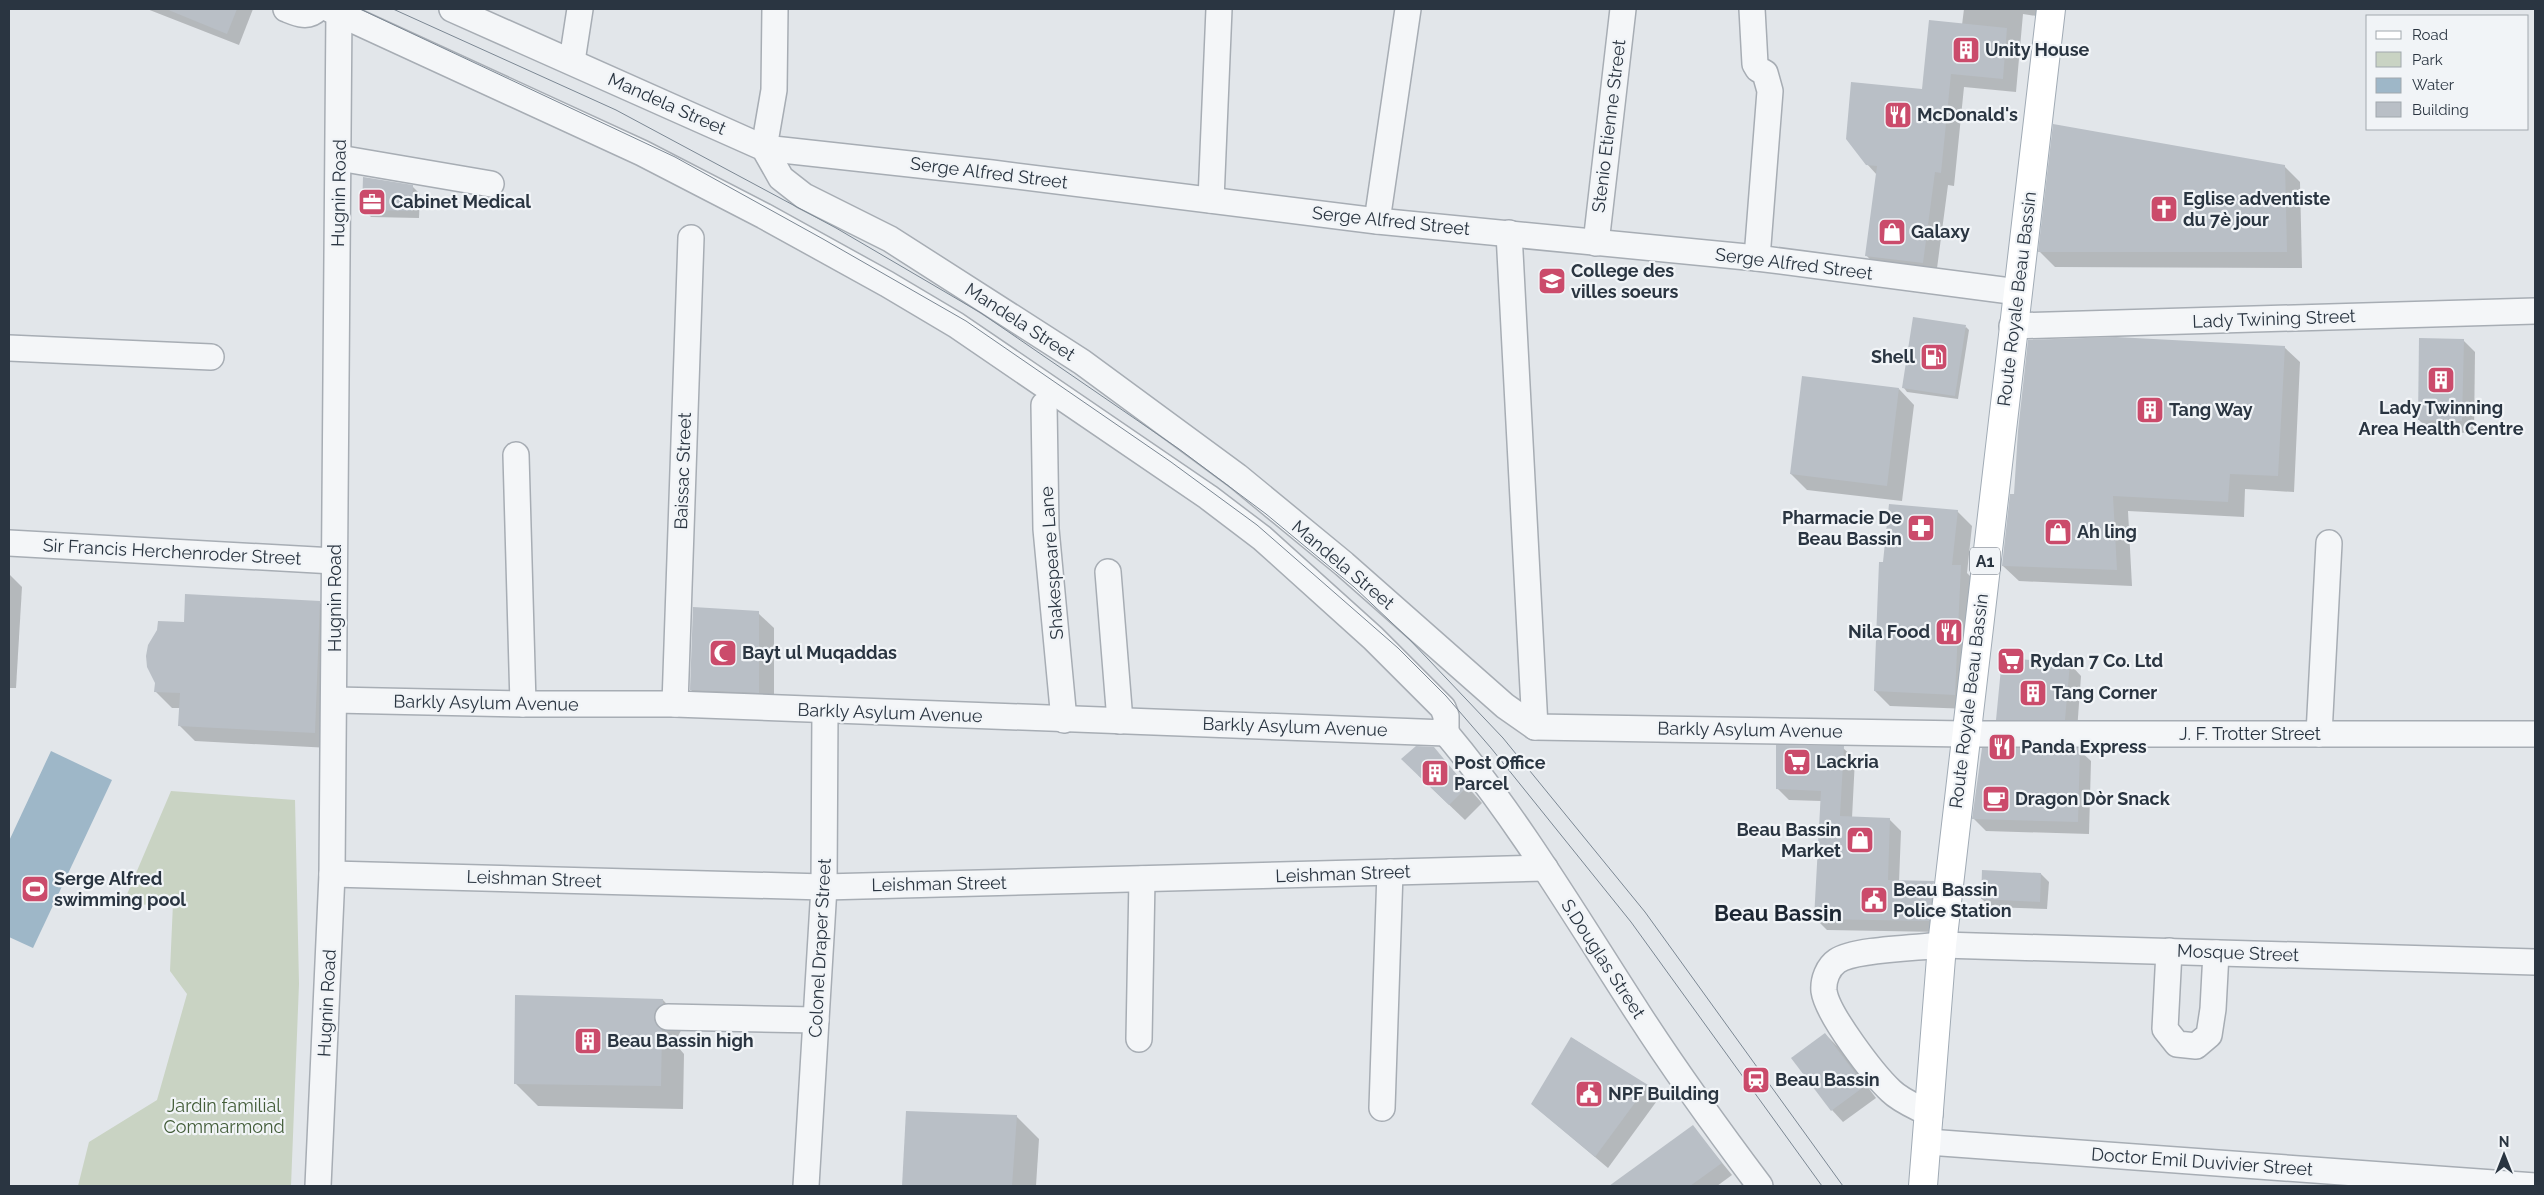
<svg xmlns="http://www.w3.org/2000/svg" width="2544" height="1195" font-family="Raleway,sans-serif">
<rect width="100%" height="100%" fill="#e2e6ea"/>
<path fill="#c9d3c3" d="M171 791 295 800 299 984 291 1186H78L89 1142 157 1100 187 994 170 971 173 903 122 906Z"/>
<path fill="#9eb7c8" d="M51 751 112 780 33 948 9 937V841Z"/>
<g fill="#0003">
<path d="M147 9H253L239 45Z"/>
<path d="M1964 9H2044L2043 17 2023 14 2016 92 1964 87 1954 186 1948 185 1936 276 1879 269 1866 255 1877 175 1867 164 1923 90 1962 25Z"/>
<path d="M2284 166 2300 182 2302 268 2055 267 2040 252Z"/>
<path d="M412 186 420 194 419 218 371 217 364 210Z"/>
<path d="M1966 327 1969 330 1958 399 1907 392 1904 388Z"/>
<path d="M2463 340 2475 352 2474 433 2431 432 2419 420Z"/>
<path d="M2284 347 2300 362 2294 492 2245 489 2244 517 2128 511 2132 586 2019 581 2003 566 2016 495Z"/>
<path d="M1899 389 1914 405 1902 501 1807 490 1791 474Z"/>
<path d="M1957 511 1972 526 1967 573 1975 581 1970 709 1890 706 1875 691 1884 564Z"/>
<path d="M9 574 22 587 16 688H9Z"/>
<path d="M319 602 335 618 330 748 195 741 180 726V708H172L156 692 185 624Z"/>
<path d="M758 613 774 628V708L707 705 691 690Z"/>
<path d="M2070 664 2081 676 2077 731H2009L1998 719Z"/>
<path d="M1433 748 1482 803 1465 820 1418 775Z"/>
<path d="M1843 748 1855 759 1852 818 1889 819 1901 831 1899 882H1933L1945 894 1941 932 1827 930 1816 919 1821 801 1789 800 1777 788Z"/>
<path d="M2079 750 2091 761 2089 834 1986 831 1974 819Z"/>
<path d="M2041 874 2049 882 2047 909 1990 907 1982 899Z"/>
<path d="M663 1000 685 1023 676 1040 678 1047 684 1054 683 1109 538 1106 515 1083Z"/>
<path d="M1825 1034 1837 1046 1876 1098 1843 1122 1832 1110Z"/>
<path d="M1572 1038 1647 1086 1659 1098 1608 1168 1532 1104Z"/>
<path d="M908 1113 1016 1116 1039 1139 1036 1186H903Z"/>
<path d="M1693 1127 1732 1175 1717 1186 1612 1185Z"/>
</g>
<g fill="#b9bfc6">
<path d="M166 9H237L227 34Z"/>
<path d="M1929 20 2007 28 2003 79 1951 74 1941 173 1935 172 1923 263 1865 256 1877 166 1866 165 1846 139 1851 82 1922 89Z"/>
<path d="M2053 124 2285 165 2287 252H2038Z"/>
<path d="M363 177 413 185 412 211 362 210Z"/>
<path d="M1913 317 1966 325 1955 396 1902 388Z"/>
<path d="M2116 337 2285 346 2278 476 2230 474 2228 502 2113 496 2117 570 2002 566 2010 494H2014L2018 431 2028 340Z"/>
<path d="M2419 338 2464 339 2462 421 2418 420Z"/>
<path d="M1802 376 1899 388 1887 486 1790 474Z"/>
<path d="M1889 504 1958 510 1952 565H1961L1955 695 1874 691 1879 562H1883Z"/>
<path d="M185 594 320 601 315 733 178 726 180 693 154 692 155 683 147 667 146 656 148 645 157 630 158 621 184 622Z"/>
<path d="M693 607 759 611V693L690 690Z"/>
<path d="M2002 658 2070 663 2065 720H1996Z"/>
<path d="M1776 745 1844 746 1840 816 1890 818 1888 880 1934 881 1929 921 1814 919 1821 791 1776 789Z"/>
<path d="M1416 746 1434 747 1467 787 1449 805 1401 759Z"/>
<path d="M1982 748H2080L2078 822 1972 819Z"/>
<path d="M1982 870 2041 873 2040 902 1981 899Z"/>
<path d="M515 995 663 999V1004L656 1009 654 1016 656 1024 662 1030 661 1086 514 1084Z"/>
<path d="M1825 1033 1865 1086 1831 1111 1791 1058Z"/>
<path d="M1571 1037 1648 1085 1595 1157 1531 1104Z"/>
<path d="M906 1111 1017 1115 1012 1186H902Z"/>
<path d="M1693 1125 1722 1163 1690 1186H1609Z"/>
</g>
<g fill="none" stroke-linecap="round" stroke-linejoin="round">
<defs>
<g id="minor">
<path d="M286 9C296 13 308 19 317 9"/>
<path d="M329 9 642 153 764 216 887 284 956 325 1208 497 1262 538 1373 638 1443 708 1446 716V733"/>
<path d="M452 9 764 148 781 178 804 196 890 239 1082 362 1237 476 1344 564 1505 706 1535 727 1965 734H2535"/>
<path d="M775 9 774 90 764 148 992 173 1377 221 1757 258 2018 292"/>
<path d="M1752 9 1755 64 1758 69 1765 73 1770 91 1757 258"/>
<path d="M572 61 580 9"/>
<path d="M339 158 491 184"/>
<path d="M1211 200 1219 9"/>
<path d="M1377 221 1408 9"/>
<path d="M1509 233 1535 727"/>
<path d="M1596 243 1623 9"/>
<path d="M2012 326 2535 311"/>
<path d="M9 348 211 357"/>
<path d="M1044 405 1046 529 1064 720"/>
<path d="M516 455 523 704"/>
<path d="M9 543 334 561"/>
<path d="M1108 572 1120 721"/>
<path d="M335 700 523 704H675L1446 733"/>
<path d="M675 704 691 238"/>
<path d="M1446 733C1519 820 1577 919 1638 1013 1676 1072 1718 1130 1760 1186"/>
<path d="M2319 734 2329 543"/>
<path d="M332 874 824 887 1545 868"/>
<path d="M2169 951 2165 1029 2177 1044 2196 1046 2209 1035 2213 1009 2216 953"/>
<path d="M668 1017 816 1020"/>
<path d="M1139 1039 1142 879"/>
<path d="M1382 1108 1390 872"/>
<path d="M1930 1114C1917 1107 1901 1101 1891 1091 1873 1074 1827 1014 1824 991 1823 980 1828 967 1837 961 1854 949 1918 948 1942 945L2535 962"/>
<path d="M1928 1142 2535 1186"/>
<path d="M318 1186 332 874 339 9"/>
<path d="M806 1186 824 887 825 710"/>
</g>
<path id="major" d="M1923 1186 1942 945 2051 9"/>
</defs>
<use href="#minor" stroke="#a7adb4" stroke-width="28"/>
<use href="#major" stroke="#a1abb5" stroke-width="30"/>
<use href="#minor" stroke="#f4f6f8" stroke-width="25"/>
<use href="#major" stroke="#fff" stroke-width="28"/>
<g stroke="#7b8793" stroke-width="1">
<path d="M360 9 675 157 823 239 966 321 1171 462 1257 525 1398 648 1446 696 1491 748 1631 922 1822 1186"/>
<path d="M393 9 616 110 836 228 981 313 1179 449 1266 514 1354 587 1409 639 1503 738 1645 912 1843 1186"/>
</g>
</g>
<defs>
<symbol id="building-square" viewBox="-11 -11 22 22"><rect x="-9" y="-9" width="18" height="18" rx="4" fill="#cb4b6b" stroke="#f1f4f7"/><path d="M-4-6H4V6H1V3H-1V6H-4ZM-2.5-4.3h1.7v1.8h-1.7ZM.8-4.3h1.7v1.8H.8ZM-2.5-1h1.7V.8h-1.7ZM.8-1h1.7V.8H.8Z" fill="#fff"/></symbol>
<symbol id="restaurant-square" viewBox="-11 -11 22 22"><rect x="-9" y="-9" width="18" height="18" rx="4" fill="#cb4b6b" stroke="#f1f4f7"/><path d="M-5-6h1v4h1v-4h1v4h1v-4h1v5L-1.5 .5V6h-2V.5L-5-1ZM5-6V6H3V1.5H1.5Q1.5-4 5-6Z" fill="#fff"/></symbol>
<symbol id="office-square" viewBox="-11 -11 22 22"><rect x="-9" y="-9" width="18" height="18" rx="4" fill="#cb4b6b" stroke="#f1f4f7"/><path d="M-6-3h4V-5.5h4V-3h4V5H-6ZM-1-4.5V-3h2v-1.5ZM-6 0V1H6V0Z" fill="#fff"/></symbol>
<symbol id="church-square" viewBox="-11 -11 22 22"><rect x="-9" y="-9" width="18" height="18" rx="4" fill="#cb4b6b" stroke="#f1f4f7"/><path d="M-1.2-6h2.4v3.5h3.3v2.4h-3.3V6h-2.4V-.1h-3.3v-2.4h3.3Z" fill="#fff"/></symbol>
<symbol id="shop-square" viewBox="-11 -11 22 22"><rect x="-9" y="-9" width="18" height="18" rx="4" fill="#cb4b6b" stroke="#f1f4f7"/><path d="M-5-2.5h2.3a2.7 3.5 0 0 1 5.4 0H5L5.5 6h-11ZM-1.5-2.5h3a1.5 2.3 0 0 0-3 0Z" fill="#fff"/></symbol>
<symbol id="school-square" viewBox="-11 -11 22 22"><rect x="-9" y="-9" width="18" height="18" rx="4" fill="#cb4b6b" stroke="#f1f4f7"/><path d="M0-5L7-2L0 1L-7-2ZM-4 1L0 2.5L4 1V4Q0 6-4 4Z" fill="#fff"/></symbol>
<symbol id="fuel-square" viewBox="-11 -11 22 22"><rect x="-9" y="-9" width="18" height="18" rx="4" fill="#cb4b6b" stroke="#f1f4f7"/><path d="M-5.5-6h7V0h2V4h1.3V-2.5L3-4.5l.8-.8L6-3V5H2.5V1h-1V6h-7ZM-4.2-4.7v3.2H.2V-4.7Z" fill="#fff"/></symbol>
<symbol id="pharmacy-square" viewBox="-11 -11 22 22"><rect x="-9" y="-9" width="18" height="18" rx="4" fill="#cb4b6b" stroke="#f1f4f7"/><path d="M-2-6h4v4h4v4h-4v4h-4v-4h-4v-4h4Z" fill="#fff"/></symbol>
<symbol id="mosque-square" viewBox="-11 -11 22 22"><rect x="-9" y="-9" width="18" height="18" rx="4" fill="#cb4b6b" stroke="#f1f4f7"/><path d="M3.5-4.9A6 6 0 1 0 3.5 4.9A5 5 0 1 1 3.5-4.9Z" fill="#fff"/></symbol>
<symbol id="supermarket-square" viewBox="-11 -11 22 22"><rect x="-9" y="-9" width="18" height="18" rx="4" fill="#cb4b6b" stroke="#f1f4f7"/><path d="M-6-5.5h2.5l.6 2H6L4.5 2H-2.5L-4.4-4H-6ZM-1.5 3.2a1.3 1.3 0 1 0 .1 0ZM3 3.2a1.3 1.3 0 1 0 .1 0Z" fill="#fff"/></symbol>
<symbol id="cafe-square" viewBox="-11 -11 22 22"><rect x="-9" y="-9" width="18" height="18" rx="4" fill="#cb4b6b" stroke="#f1f4f7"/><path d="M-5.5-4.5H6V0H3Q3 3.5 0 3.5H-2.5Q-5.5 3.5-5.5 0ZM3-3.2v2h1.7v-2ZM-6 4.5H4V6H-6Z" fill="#fff"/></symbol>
<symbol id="stadium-square" viewBox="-11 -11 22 22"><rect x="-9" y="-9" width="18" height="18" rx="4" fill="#cb4b6b" stroke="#f1f4f7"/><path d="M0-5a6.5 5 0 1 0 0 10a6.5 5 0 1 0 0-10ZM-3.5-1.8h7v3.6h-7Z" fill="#fff"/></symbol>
<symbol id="civic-square" viewBox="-11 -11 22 22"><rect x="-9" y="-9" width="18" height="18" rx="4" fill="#cb4b6b" stroke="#f1f4f7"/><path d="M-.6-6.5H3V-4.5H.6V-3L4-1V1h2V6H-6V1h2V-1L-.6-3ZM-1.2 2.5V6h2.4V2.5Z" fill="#fff"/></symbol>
<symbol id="station-square" viewBox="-11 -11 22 22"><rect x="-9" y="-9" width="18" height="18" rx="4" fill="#cb4b6b" stroke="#f1f4f7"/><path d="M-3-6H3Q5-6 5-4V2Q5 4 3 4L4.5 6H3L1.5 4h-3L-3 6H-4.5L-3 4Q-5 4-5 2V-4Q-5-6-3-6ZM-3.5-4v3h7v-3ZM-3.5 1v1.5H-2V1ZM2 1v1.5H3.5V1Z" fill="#fff"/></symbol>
</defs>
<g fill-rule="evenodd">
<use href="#building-square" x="1950" y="34" width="32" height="32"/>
<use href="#restaurant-square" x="1882" y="99" width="32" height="32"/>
<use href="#office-square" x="356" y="186" width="32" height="32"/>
<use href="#church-square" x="2148" y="193" width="32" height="32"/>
<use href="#shop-square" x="1876" y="216" width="32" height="32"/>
<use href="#school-square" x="1536" y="265" width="32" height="32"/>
<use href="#fuel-square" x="1918" y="341" width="32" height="32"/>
<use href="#building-square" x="2425" y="364" width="32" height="32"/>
<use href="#building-square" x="2134" y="394" width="32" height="32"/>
<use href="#pharmacy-square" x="1905" y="512" width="32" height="32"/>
<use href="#shop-square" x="2042" y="516" width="32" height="32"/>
<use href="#restaurant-square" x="1933" y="616" width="32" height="32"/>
<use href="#mosque-square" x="707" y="637" width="32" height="32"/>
<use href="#supermarket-square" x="1995" y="645" width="32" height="32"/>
<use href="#building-square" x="2017" y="677" width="32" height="32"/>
<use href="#restaurant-square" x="1986" y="731" width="32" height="32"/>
<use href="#supermarket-square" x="1781" y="746" width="32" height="32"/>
<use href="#building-square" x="1419" y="757" width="32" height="32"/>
<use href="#cafe-square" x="1980" y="783" width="32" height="32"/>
<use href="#shop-square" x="1844" y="824" width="32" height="32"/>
<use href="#stadium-square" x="19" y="873" width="32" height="32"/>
<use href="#civic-square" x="1858" y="884" width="32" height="32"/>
<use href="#building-square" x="572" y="1025" width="32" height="32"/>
<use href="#station-square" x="1740" y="1064" width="32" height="32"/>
<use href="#civic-square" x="1573" y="1078" width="32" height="32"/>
</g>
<g text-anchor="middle" stroke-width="4.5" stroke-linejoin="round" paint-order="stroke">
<rect fill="#f1f4f7" stroke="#666e78" stroke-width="1" x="1970" y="547.5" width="30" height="27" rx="4"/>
<g font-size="16" font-weight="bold" fill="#2a3541">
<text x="1985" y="567">A1</text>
</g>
<g font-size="18" font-weight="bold" fill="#2a3541" stroke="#f1f4f7" text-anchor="start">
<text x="1985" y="56">Unity House</text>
<text x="1917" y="121">McDonald's</text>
<text x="2183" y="205">Eglise adventiste<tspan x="2183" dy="21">du 7è jour</tspan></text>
<text x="391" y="208">Cabinet Medical</text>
<text x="1911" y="238">Galaxy</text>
<text x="1571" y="277">College des<tspan x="1571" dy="21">villes soeurs</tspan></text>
<text x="1915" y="363" text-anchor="end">Shell</text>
<text x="2441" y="414" text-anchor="middle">Lady Twinning<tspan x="2441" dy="21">Area Health Centre</tspan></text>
<text x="2169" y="416">Tang Way</text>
<text x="1902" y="524" text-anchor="end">Pharmacie De<tspan x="1902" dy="21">Beau Bassin</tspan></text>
<text x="2077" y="538">Ah ling</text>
<text x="1930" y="638" text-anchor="end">Nila Food</text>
<text x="742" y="659">Bayt ul Muqaddas</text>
<text x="2030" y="667">Rydan 7 Co. Ltd</text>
<text x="2052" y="699">Tang Corner</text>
<text x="2021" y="753">Panda Express</text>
<text x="1816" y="768">Lackria</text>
<text x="1454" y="769">Post Office<tspan x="1454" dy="21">Parcel</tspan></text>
<text x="2015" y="805">Dragon Dòr Snack</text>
<text x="1841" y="836" text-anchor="end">Beau Bassin<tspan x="1841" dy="21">Market</tspan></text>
<text x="54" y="885">Serge Alfred<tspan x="54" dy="21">swimming pool</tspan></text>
<text x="1893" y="896">Beau Bassin<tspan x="1893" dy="21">Police Station</tspan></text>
<text x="607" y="1047">Beau Bassin high</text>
<text x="1775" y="1086">Beau Bassin</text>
<text x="1608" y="1100">NPF Building</text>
</g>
<g font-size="18" fill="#2a3541" stroke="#f1f4f7">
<text transform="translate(667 104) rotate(24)" y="6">Mandela Street</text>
<text transform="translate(1609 126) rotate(-83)" y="6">Stenio Etienne Street</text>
<text transform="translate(989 173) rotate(7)" y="6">Serge Alfred Street</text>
<text transform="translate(339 193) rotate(-89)" y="6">Hugnin Road</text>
<text transform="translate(1391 221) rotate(6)" y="6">Serge Alfred Street</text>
<text transform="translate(1794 264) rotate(7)" y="6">Serge Alfred Street</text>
<text transform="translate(2017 299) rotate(-83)" y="6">Route Royale Beau Bassin</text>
<text transform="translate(2274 319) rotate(-2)" y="6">Lady Twining Street</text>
<text transform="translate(1020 322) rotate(33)" y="6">Mandela Street</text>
<text transform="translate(683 471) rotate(-88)" y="6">Baissac Street</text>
<text transform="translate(172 552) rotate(3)" y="6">Sir Francis Herchenroder Street</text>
<text transform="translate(1052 563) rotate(-94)" y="6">Shakespeare Lane</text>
<text transform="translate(1343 565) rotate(40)" y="6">Mandela Street</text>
<text transform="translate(335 598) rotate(-90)" y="6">Hugnin Road</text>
<text transform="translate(1969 701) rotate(-83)" y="6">Route Royale Beau Bassin</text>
<text transform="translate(486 703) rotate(1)" y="6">Barkly Asylum Avenue</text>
<text transform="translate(890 713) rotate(2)" y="6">Barkly Asylum Avenue</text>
<text transform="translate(1295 727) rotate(2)" y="6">Barkly Asylum Avenue</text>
<text transform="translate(1750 730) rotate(1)" y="6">Barkly Asylum Avenue</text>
<text x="2250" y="740">J. F. Trotter Street</text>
<text transform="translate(1343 874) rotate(-2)" y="6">Leishman Street</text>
<text transform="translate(534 879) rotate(2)" y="6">Leishman Street</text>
<text transform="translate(939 884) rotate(-1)" y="6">Leishman Street</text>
<text transform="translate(820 948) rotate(-87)" y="6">Colonel Draper Street</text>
<text transform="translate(2238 953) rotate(2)" y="6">Mosque Street</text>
<text transform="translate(1603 959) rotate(57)" y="6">S.Douglas Street</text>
<text transform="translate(327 1003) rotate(-87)" y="6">Hugnin Road</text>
<text transform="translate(2202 1162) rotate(4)" y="6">Doctor Emil Duvivier Street</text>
</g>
<g font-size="18" fill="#425c38" stroke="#f1f4f7">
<text x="224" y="1112">Jardin familial<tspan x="224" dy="21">Commarmond</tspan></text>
</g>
<g font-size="22" font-weight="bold" fill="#1c2632" stroke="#f1f4f7">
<text x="1778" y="921">Beau Bassin</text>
</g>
</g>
<rect width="2544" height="1195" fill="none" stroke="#2a3541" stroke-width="20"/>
<rect x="2366" y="15" width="162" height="115" fill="#f1f4f7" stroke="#a1a8ae"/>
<rect x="2376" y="31" width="25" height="8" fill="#ffffff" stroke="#a1a8ae"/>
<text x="2412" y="40" font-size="15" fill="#2a3541">Road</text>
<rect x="2376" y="52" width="25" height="15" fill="#c9d3c3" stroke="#a1a8ae"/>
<text x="2412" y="65" font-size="15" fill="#2a3541">Park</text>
<rect x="2376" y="78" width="25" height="15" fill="#9eb7c8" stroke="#a1a8ae"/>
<text x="2412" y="90" font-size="15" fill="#2a3541">Water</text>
<rect x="2376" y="102" width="25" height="15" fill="#b9bfc6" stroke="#a1a8ae"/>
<text x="2412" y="115" font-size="15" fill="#2a3541">Building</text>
<g transform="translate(2504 1155)" stroke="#f1f4f7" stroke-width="4" paint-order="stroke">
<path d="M0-4L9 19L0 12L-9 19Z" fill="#2a3541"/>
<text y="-8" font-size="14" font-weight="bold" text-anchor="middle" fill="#2a3541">N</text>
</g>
</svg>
